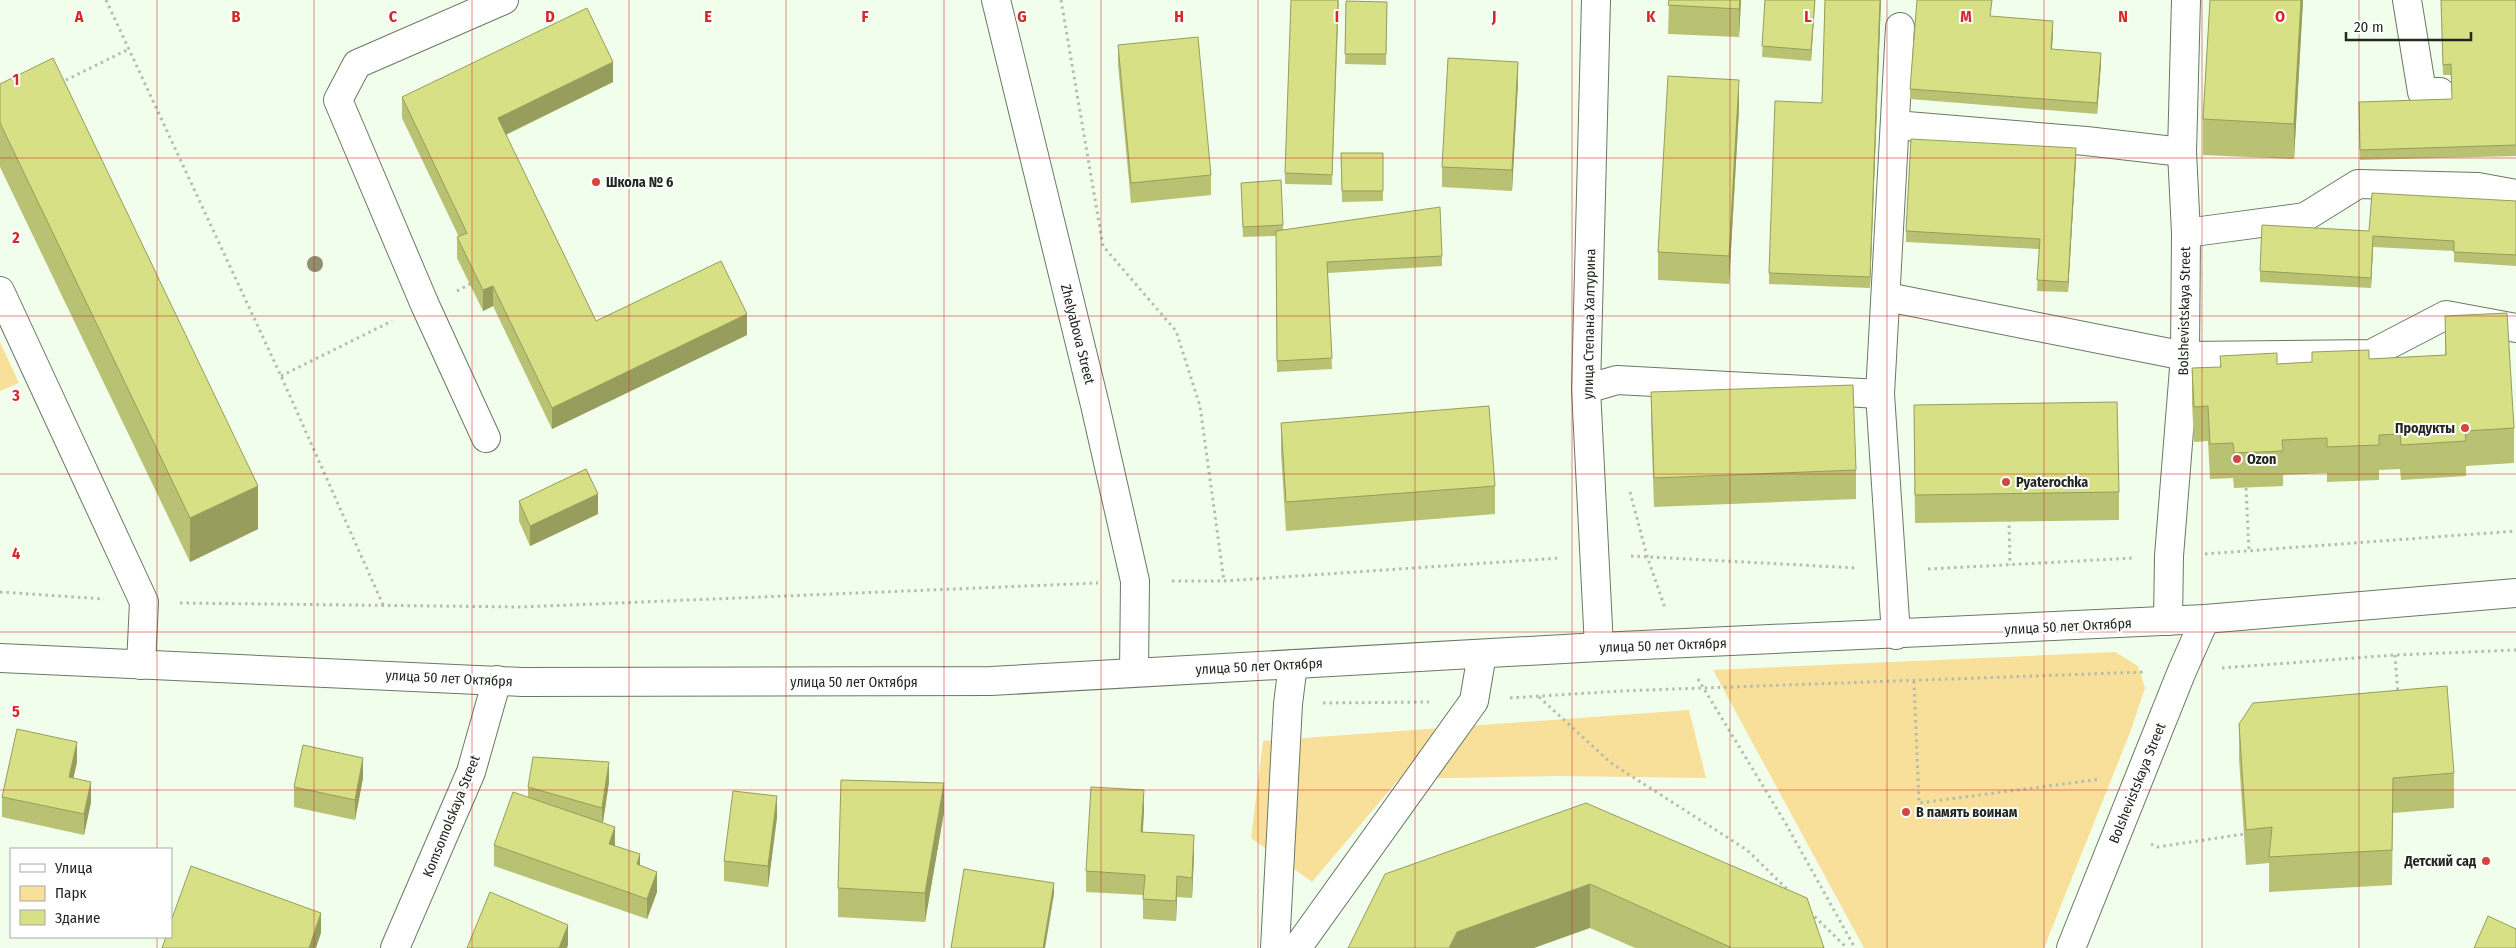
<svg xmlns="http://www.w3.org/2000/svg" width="2516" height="948" font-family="'Fira Sans Condensed',sans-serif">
<rect width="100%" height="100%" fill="#f1feeb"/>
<g fill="#f8e09a">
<path d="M0 342 19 383 0 391Z"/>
<path d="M2115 652 2138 666 2145 688 2131 730 2044 948H1864L1713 670Z"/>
<path d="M1689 710 1706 778 1558 776 1399 779 1312 882 1251 838 1263 741Z"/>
</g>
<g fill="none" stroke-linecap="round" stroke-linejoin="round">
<defs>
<g id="minor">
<path d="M996 0 1095 405 1135 581 1134 672"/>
<path d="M1596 0 1586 389 1599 647"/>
<path d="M2407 0 2422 92H2440"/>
<path d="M1895 125 2086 141 2182 152"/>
<path d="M2186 233 2305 217 2358 184 2478 187 2516 194"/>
<path d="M0 291 144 602 141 665"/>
<path d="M1887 297 2185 356 2371 354 2446 315 2516 328"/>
<path d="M1586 389 1617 380 1880 394 1900 27"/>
<path d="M1880 394 1896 635"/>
<path d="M486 438 425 305 338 100 357 64 504 0"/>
<path d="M2168 621 2169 556 2185 356 2186 233 2182 152 2186 0"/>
<path d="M395 948 471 772 497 680"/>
<path d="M1275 948 1288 704 1293 664"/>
<path d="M1297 948 1474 701 1482 654"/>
<path d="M2071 948 2182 671 2205 619"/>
</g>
<path id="major" d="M0 658 522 682 991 681 1599 647 2205 619 2516 593"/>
</defs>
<use href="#minor" stroke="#6a7863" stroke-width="30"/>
<use href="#major" stroke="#6a7863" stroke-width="30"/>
<g stroke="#b3bdae" stroke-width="3" stroke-dasharray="2.5 4" stroke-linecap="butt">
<path d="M106 0 281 376 384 607"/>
<path d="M1061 0 1103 246 1176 331 1200 406 1224 581"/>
<path d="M60 83 129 49"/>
<path d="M457 291 470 284"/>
<path d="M281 376 392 321"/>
<path d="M2246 488 2249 551"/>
<path d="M1630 492 1647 556 1665 608"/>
<path d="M2009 519 2010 565"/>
<path d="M2205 554 2516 531"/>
<path d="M1631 556 1857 568"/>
<path d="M1928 569 2134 558"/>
<path d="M1172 581H1224L1560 558"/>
<path d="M0 592 104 599"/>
<path d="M180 603 521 607 1098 583"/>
<path d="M2395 655 2398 695"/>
<path d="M2222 668 2395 655 2516 650"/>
<path d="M1698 679 1786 824 1855 948"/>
<path d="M1914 681 1919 803 2101 779"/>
<path d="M1539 697 1611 763 1747 850 1789 891"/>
<path d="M1510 698 1620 691 2144 672"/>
<path d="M1323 703 1429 702"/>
<path d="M2151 844 2157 847 2244 834"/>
<path d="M1810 912 1847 948"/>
</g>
<use href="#minor" stroke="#fff" stroke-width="28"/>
<use href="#major" stroke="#fff" stroke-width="28"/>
</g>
<circle fill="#908f71" cx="315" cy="264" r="8"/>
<g fill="#b9c172">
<path d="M1339 0 1332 185 1285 184V173Z"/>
<path d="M1669 0H1741L1739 37 1668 34Z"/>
<path d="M1765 0H1815L1811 61 1762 57Z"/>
<path d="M1825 0H1881L1870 288 1769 284V273L1822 103Z"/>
<path d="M2210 0H2303L2294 159 2203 155V119Z"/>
<path d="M2441 0H2516V156L2360 160 2359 102 2452 99 2451 75H2443Z"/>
<path d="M1346 1 1387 2 1386 65 1345 64Z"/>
<path d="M1991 16 2053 32 2052 49 2101 64 2097 114 1910 99V89Z"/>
<path d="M1118 45 1211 175V195L1131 203 1118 65Z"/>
<path d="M613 82 506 135 596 321 747 335 552 429 493 306 483 311 457 258V237H459L402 118V97Z"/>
<path d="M1518 82 1512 191 1442 187V167Z"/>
<path d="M0 84 258 529 190 562 0 167Z"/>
<path d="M1739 109 1729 284 1658 280V252Z"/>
<path d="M1341 153H1383V201L1342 202Z"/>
<path d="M2076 159 2068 292 2037 291 2039 249 1906 242V231Z"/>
<path d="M1241 183 1283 225V230L1442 256V266L1328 273 1332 369 1277 372 1276 236 1243 237Z"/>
<path d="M2516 201V266L2454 262V251L2373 247 2371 288 2260 282V271L2369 231Z"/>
<path d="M2445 316 2514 428V463L2466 466V476L2401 480 2400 469 2379 470V480L2327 482V473L2283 475V486L2234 488 2233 478 2210 479 2208 441 2194 442 2192 403V368L2220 367V356L2277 364 2445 355Z"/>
<path d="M1651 392 1856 470V499L1654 507 1651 421Z"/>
<path d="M1914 405 2119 492V520L1915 523Z"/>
<path d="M1281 423 1495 486V514L1286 531 1281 452Z"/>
<path d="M519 501 598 514 530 546 519 521Z"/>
<path d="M2239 724 2454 773V808L2393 813 2392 885 2269 892V863L2246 865 2239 759Z"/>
<path d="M77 762 73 778 91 802 84 835 2 817V797Z"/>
<path d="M363 778 355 820 294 807V787Z"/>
<path d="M609 782 603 823 615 846 640 865 657 892 647 919 494 866V845L528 797V787Z"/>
<path d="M1586 803 1824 948H1635L1590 928Z"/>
<path d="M1144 810 1143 832 1194 856 1192 898 1177 897 1176 921 1143 919V895L1086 892V871Z"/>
<path d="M944 812 925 922 838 917V888Z"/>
<path d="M777 817 768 887 724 881V861Z"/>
</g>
<g fill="#969d5d">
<path d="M1740 0H1741L1739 37V9Z"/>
<path d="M1815 0 1811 61V50Z"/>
<path d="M1880 0H1881L1870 288V277Z"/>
<path d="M2301 0H2303L2294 159V124Z"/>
<path d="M2053 21V32L2051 60V49Z"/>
<path d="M2101 53V64L2097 114V103Z"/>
<path d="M613 62V82L498 138V118Z"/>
<path d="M1518 62V82L1512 191V170Z"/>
<path d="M1739 80V109L1729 284V256Z"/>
<path d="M2076 148V159L2068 292V282Z"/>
<path d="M2373 236V247L2371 288V278Z"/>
<path d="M493 286V306L483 311V290Z"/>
<path d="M747 314V335L552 429V408Z"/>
<path d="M258 486V529L190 562V518Z"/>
<path d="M598 494V514L530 546V526Z"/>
<path d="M77 742V762L69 798V777Z"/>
<path d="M363 758V778L355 820V800Z"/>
<path d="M609 762V782L602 828V808Z"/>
<path d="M91 782V802L84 835V814Z"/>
<path d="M944 783V812L925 922V893Z"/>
<path d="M1144 790V810L1141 852V832Z"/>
<path d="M777 796V817L768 887V866Z"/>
<path d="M615 827V848L609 844Z"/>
<path d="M1194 835V856L1192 898V878Z"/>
<path d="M640 854V874L637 864Z"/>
<path d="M657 872V892L647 919V899Z"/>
<path d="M1177 876V897L1176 921V901Z"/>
<path d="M1054 883V894L1045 948H1043Z"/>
<path d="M1590 884V928L1534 948H1449L1457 932Z"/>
<path d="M321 913V933L316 948H309Z"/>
<path d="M568 925V945L567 948H559Z"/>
</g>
<g fill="#d7e085" stroke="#969d5d">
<path d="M1291 0H1338L1332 175 1285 173Z"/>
<path d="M1669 0H1740L1739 9 1668 5Z"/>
<path d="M1765 0H1815L1811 50 1762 46Z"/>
<path d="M1825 0H1880L1870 277 1769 273 1775 101 1822 103Z"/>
<path d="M1917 0H1992L1990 16 2053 21 2051 49 2101 53 2097 103 1910 89Z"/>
<path d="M2210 0H2301L2294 124 2203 119Z"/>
<path d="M2441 0H2516V145L2360 150 2359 102 2452 99 2451 64 2443 65Z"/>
<path d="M1346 1 1387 2 1386 54H1345Z"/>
<path d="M587 8 613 62 498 118 596 321 721 261 747 314 552 408 493 286 483 290 457 237 467 233 402 97Z"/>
<path d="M1198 37 1211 175 1131 183 1118 45Z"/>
<path d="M53 58 258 486 190 518 0 123V84Z"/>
<path d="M1448 58 1518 62 1512 170 1442 167Z"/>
<path d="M1668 76 1739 80 1729 256 1658 252Z"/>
<path d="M1911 139 2076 148 2068 282 2037 280 2040 239 1906 231Z"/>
<path d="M1341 153H1383V191H1342Z"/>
<path d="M1281 180 1283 225 1243 227 1241 183Z"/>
<path d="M2372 193 2516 201V255L2454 252V241L2373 236 2371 278 2260 271 2262 225 2369 231Z"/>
<path d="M1440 207 1442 256 1327 262 1332 358 1277 361 1276 231Z"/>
<path d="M2507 313 2514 428 2465 431 2466 441 2401 445 2400 434 2379 435V445L2327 447V438L2282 440 2283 451 2234 453 2233 443 2210 444 2208 406 2194 407 2192 368 2221 367 2220 356 2277 353V364L2312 362V352L2369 350V359L2446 355 2445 316Z"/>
<path d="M1853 385 1856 470 1654 478 1651 392Z"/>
<path d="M2117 402 2119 492 1915 495 1914 405Z"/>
<path d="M1489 406 1495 486 1286 502 1281 423Z"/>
<path d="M586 469 598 494 530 526 519 501Z"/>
<path d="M2447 686 2454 773 2393 778 2392 850 2269 857 2272 827 2246 830 2239 724 2253 703Z"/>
<path d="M17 729 77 742 69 777 91 782 84 814 2 797Z"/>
<path d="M303 745 363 758 355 800 294 787Z"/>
<path d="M533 757 609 762 602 808 528 787Z"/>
<path d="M841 780 944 783 925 893 838 888Z"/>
<path d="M1091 787 1144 790 1141 832 1194 835 1192 878 1177 876 1176 901 1143 899 1145 875 1086 871Z"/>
<path d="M733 791 777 796 768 866 724 861Z"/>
<path d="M513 792 615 827 609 844 640 854 637 864 657 872 647 899 494 845Z"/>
<path d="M1586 803 1807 898 1824 948H1730V947L1590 884 1457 932 1449 948H1348L1385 874Z"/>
<path d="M191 866 321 913 309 948H162L166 937H171V921Z"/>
<path d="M964 869 1054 883 1043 948H951Z"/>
<path d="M490 892 568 925 559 948H467Z"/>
<path d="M2488 916 2516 929V948H2474Z"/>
</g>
<path fill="none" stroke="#d62828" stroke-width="1" stroke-opacity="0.55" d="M157 0V849M314 0V948M472 0V948M629 0V948M786 0V948M944 0V948M1101 0V948M1258 0V948M1415 0V948M1572 0V948M1730 0V948M1887 0V948M2044 0V948M2202 0V948M2359 0V948M0 158H2516M0 316H2516M0 474H2516M0 632H2516M0 790H2516M157 937V948"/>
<g fill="#d3453d" stroke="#fff" stroke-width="2">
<circle cx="596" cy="182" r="5"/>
<circle cx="2465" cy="428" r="5"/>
<circle cx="2237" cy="459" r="5"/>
<circle cx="2006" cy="482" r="5"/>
<circle cx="1906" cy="812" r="5"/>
<circle cx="2486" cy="861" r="5"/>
</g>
<g text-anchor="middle" stroke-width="4" stroke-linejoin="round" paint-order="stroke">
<g font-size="14" font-weight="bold" fill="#22281f" stroke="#fff" text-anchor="start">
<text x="606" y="187">Школа № 6</text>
<text x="2455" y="433" text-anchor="end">Продукты</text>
<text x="2247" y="464">Ozon</text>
<text x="2016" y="487">Pyaterochka</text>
<text x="1916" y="817">В память воинам</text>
<text x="2476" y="866" text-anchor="end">Детский сад</text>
</g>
<g font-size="14" fill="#22281f" stroke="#fff">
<text transform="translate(2184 311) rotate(-89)" y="5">Bolshevistskaya Street</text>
<text transform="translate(1589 324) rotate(-89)" y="5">улица Степана Халтурина</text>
<text transform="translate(1078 334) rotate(76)" y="5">Zhelyabova Street</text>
<text transform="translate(2068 626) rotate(-3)" y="5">улица 50 лет Октября</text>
<text transform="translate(1663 645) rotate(-2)" y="5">улица 50 лет Октября</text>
<text transform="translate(1259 666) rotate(-3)" y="5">улица 50 лет Октября</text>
<text transform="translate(449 678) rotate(3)" y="5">улица 50 лет Октября</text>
<text x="854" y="687">улица 50 лет Октября</text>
<text transform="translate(2137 783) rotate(-68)" y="5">Bolshevistskaya Street</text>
<text transform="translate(451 816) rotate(-68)" y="5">Komsomolskaya Street</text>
</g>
</g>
<g font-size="16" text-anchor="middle" font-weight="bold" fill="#d62828" stroke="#fff" stroke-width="4" stroke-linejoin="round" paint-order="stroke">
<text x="79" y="22">A</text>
<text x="236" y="22">B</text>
<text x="393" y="22">C</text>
<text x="550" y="22">D</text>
<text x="708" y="22">E</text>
<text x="865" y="22">F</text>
<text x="1022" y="22">G</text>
<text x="1179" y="22">H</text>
<text x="1337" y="22">I</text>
<text x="1494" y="22">J</text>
<text x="1651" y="22">K</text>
<text x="1808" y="22">L</text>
<text x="1966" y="22">M</text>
<text x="2123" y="22">N</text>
<text x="2280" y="22">O</text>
<text x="16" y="85">1</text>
<text x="16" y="243">2</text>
<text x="16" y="401">3</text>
<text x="16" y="559">4</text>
<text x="16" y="717">5</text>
</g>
<rect x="10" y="848" width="162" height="90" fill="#ffffff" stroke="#a7a9a5"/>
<rect x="20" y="864" width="25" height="8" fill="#ffffff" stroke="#a7a9a5"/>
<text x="55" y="873" font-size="15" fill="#22281f">Улица</text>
<rect x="20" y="886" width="25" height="15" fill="#f8e09a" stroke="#a7a9a5"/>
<text x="55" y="898" font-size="15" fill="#22281f">Парк</text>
<rect x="20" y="910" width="25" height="15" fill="#d7e085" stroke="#a7a9a5"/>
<text x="55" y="923" font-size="15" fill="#22281f">Здание</text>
<path d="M2346 32v8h125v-8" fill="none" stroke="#22281f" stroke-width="2.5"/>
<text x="2354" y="32" font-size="15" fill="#22281f" stroke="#ffffff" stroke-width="4" paint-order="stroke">20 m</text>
</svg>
